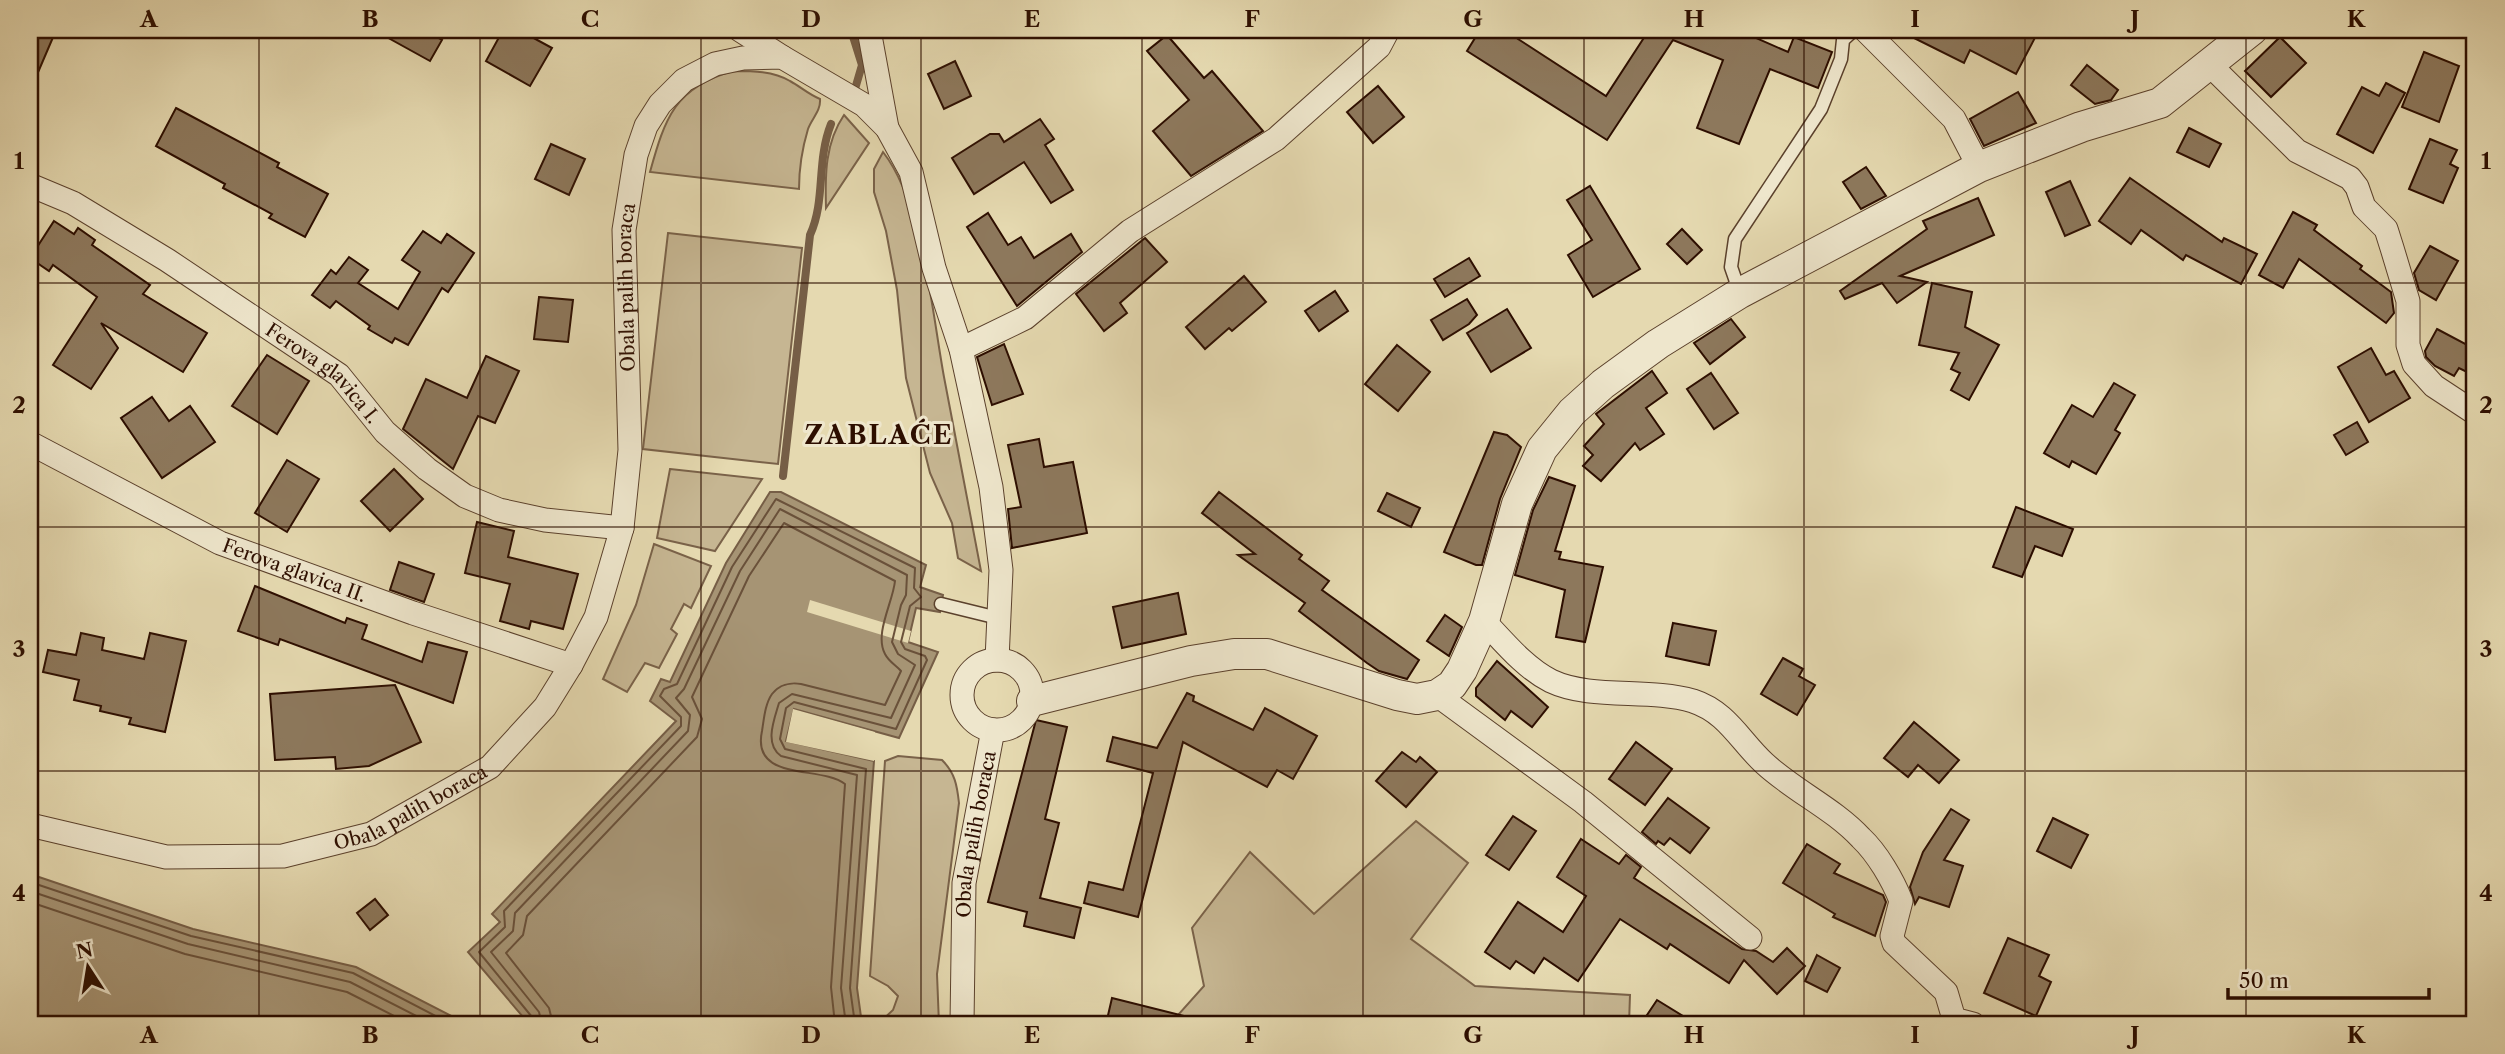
<svg xmlns="http://www.w3.org/2000/svg" width="2505" height="1054" font-family="'Libre Caslon Text',serif">
<rect width="100%" height="100%" fill="#e5d9b0"/>
<filter id="stains"><feTurbulence type="fractalNoise" baseFrequency=".00286" numOctaves="4"/><feColorMatrix values="0 0 0 0 .2 0 0 0 0 .09 0 0 0 0 .02 0 0 0 .5 -.17"/></filter>
<radialGradient id="worn" r=".72"><stop offset=".6" stop-color="#630" stop-opacity="0"/><stop offset="1" stop-color="#630" stop-opacity=".3"/></radialGradient>
<g fill="#c6b692" stroke="#7a6249" stroke-width="2">
<path d="M733 71C753 71 773 71 790 81 801 87 808 94 820 99 821 111 812 118 808 129 802 149 799 168 799 189L650 172C665 118 675 87 733 71Z"/>
<path d="M844 115 869 143 826 208C825 175 825 143 844 115Z"/>
<path d="M883 152C923 203 932 312 944 377 956 442 969 506 981 571L958 558 952 523 930 473 906 378 897 290 886 231 874 192V169Z"/>
<path d="M668 233 802 248 778 464 643 449Z"/>
<path d="M670 469 762 479 715 551 657 538Z"/>
<path d="M654 544 711 566 691 608 684 604 671 629 677 634 659 668 645 663 627 692 603 679 636 605Z"/>
<path d="M898 756 942 760C955 773 957 785 959 803L937 974 939 1024H878L893 1010 898 996 888 986 870 976 885 761Z"/>
<path d="M1416 821 1468 863 1411 939 1475 986 1630 995 1629 1024H1170L1204 986 1192 928 1250 852 1314 914Z"/>
</g>
<g fill="#a69474" stroke="#765e46" stroke-width="2">
<path d="M770 492H781L926 565 920 587 943 595 940 612 916 608 908 642 938 652 899 738 794 709 786 741 874 761 857 988 862 1024H529L468 952 500 922 492 914 676 721 650 701 661 679 670 682 726 563Z"/>
<path d="M30 874 193 929 356 967 467 1024H30Z"/>
</g>
<g fill="#e5d9b0">
<path d="M810 600 911 631 908 643 807 612Z"/>
<path d="M793 709 875 732V735L796 713 790 739 874 757V761L786 742Z"/>
</g>
<g fill="none" stroke-linecap="round" stroke-linejoin="round">
<g stroke="#6a513a" stroke-width="2">
<path d="M30 882 191 936 353 973 451 1024"/>
<path d="M30 891 188 944 350 982 432 1024"/>
<path d="M30 902 185 954 347 992 410 1024"/>
<path d="M533 1024 532 1017 479 952 505 927 504 911 681 726V717L660 696 664 689 677 684 732 567 776 499 915 568 914 588 921 597 910 606 901 642 905 649 925 656 927 660 896 729 794 702 786 708 780 739 785 749 866 769 850 988 855 1024"/>
<path d="M542 1024 539 1012 491 952 513 931 515 913 688 731 690 715 676 698 684 689 740 571 780 509 907 575 906 595 901 605 892 642 898 654 915 665 891 718 792 694 779 703C774 720 764 744 781 756L857 775 841 988 846 1024"/>
<path d="M553 1024 549 1008 506 953 523 935 527 916 697 737 702 719 692 697 749 576 784 523 895 581C893 602 874 634 885 654 889 662 896 665 901 671L885 705 801 684C790 682 779 685 772 694 765 704 764 719 762 731 751 782 820 765 845 784L831 987 835 1024"/>
</g>
<g stroke="#765e46" stroke-width="8">
<path d="M851 30 862 65 855 89"/>
<path d="M783 476 810 235C826 200 816 162 831 124"/>
</g>
</g>
<g fill="#8d785c" stroke="#2d0e00" stroke-width="2">
<path d="M30 30H42L54 35 30 91Z"/>
<path d="M374 30H424L442 40 430 61Z"/>
<path d="M503 30H519L552 48 530 86 486 61Z"/>
<path d="M1480 30H1524L1518 39 1606 96 1649 30H1738L1788 52 1794 37 1832 52 1818 88 1770 69 1739 144 1697 128 1723 60 1673 40 1607 140 1467 51Z"/>
<path d="M1898 30H2039L2016 74 1970 50 1964 63Z"/>
<path d="M1167 35 1204 78 1212 71 1263 131 1191 176 1153 131 1189 100 1147 51Z"/>
<path d="M2280 37 2306 63 2271 97 2245 71Z"/>
<path d="M2424 52 2459 66 2439 122 2402 107Z"/>
<path d="M955 61 971 96 944 109 928 74Z"/>
<path d="M2087 65 2118 90 2111 100 2095 104 2071 85Z"/>
<path d="M2386 83 2405 93 2373 153 2337 134 2362 87 2379 96Z"/>
<path d="M1378 86 1404 117 1373 143 1347 112Z"/>
<path d="M2018 92 2036 123 1984 146 1970 119Z"/>
<path d="M176 108 279 163 277 167 328 194 305 237 269 218 272 214 223 188 225 184 156 146Z"/>
<path d="M1040 119 1054 139 1045 145 1073 190 1051 203 1024 162 974 194 952 158 990 134H999L1004 142Z"/>
<path d="M2189 128 2221 144 2209 167 2177 152Z"/>
<path d="M2430 139 2457 150 2450 164 2458 168 2443 203 2409 189Z"/>
<path d="M551 144 585 159 569 195 535 179Z"/>
<path d="M1866 167 1886 196 1861 209 1843 182Z"/>
<path d="M2130 178 2222 242 2224 238 2257 254 2241 284 2186 255 2183 260 2141 230 2131 244 2099 221Z"/>
<path d="M2070 181 2090 225 2065 236 2046 192Z"/>
<path d="M1590 186 1640 269 1593 297 1568 255 1592 240 1567 200Z"/>
<path d="M1978 198 1994 235 1900 276 1927 282 1897 303 1882 283 1845 299 1840 291 1927 229 1923 221Z"/>
<path d="M2293 212 2317 225 2314 230 2362 266 2360 269 2391 292 2394 313 2386 323 2299 259 2283 288 2259 275Z"/>
<path d="M988 213 1008 245 1021 237 1034 258 1071 234 1082 252 1017 306 967 227Z"/>
<path d="M54 221 74 234 78 228 95 240 92 245 150 285 143 294 207 333 183 372 101 323 118 348 91 389 53 365 97 297 53 265 49 271 30 258Z"/>
<path d="M1682 229 1702 250 1687 264 1667 244Z"/>
<path d="M423 231 441 243 447 234 474 253 448 292 442 288 408 345 395 338 392 343 368 329 370 326 336 301 330 308 312 295 331 270 336 274 349 257 368 270 358 283 398 309 420 272 402 260Z"/>
<path d="M1145 238 1167 262 1120 303 1127 313 1104 331 1076 294Z"/>
<path d="M2430 246 2458 261 2436 300 2419 290 2414 273Z"/>
<path d="M1469 258 1480 276 1445 297 1434 279Z"/>
<path d="M1244 276 1266 302 1232 331 1229 328 1205 349 1186 327Z"/>
<path d="M1932 283 1972 292 1965 327 1999 345 1969 400 1951 390 1960 373 1951 369 1959 353 1919 345Z"/>
<path d="M1335 291 1348 311 1319 331 1305 311Z"/>
<path d="M539 297 573 300 568 342 534 339Z"/>
<path d="M1467 299 1477 315 1469 324 1443 340 1431 320Z"/>
<path d="M1507 309 1531 348 1491 372 1467 333Z"/>
<path d="M1731 319 1745 337 1710 364 1694 343Z"/>
<path d="M2437 329 2475 349V376L2459 368 2454 376 2435 366 2426 357 2425 351Z"/>
<path d="M1004 344 1023 394 992 405 977 357Z"/>
<path d="M1397 345 1430 372 1398 411 1365 384Z"/>
<path d="M2371 348 2386 375 2394 371 2410 398 2369 422 2338 367Z"/>
<path d="M267 355 309 381 277 434 232 406Z"/>
<path d="M486 356 519 371 495 423 478 416 453 469 403 429 426 379 467 398Z"/>
<path d="M1652 371 1667 393 1646 408 1664 434 1640 450 1635 443 1601 481 1583 466 1593 455 1584 446 1604 424 1596 414Z"/>
<path d="M1711 373 1738 413 1714 429 1687 389Z"/>
<path d="M2114 383 2135 395 2115 430 2120 433 2096 474 2072 461 2069 467 2044 453 2072 405 2093 417Z"/>
<path d="M152 397 169 421 190 406 215 442 162 478 121 418Z"/>
<path d="M2357 422 2368 442 2346 455 2334 435Z"/>
<path d="M1494 432 1507 435 1521 447 1500 499 1482 565H1476L1444 552Z"/>
<path d="M1039 439 1044 467 1073 462 1087 533 1012 548 1008 509 1021 507 1008 445Z"/>
<path d="M287 460 319 479 287 532 255 513Z"/>
<path d="M394 469 423 499 390 531 361 501Z"/>
<path d="M1549 477 1575 486 1555 551 1561 552 1559 559 1603 567 1585 642 1556 637 1565 590 1515 575 1533 510Z"/>
<path d="M1219 492 1302 555 1299 559 1329 581 1322 590 1419 660 1407 679 1379 671 1367 663 1299 611 1305 603 1238 555 1255 554 1202 513Z"/>
<path d="M1387 493 1420 508 1411 527 1378 511Z"/>
<path d="M2016 507 2073 529 2062 556 2035 546 2022 577 1993 567Z"/>
<path d="M477 522 514 531 508 557 578 574 563 629 531 621 529 629 500 621 510 584 465 573Z"/>
<path d="M399 562 434 574 424 602 390 590Z"/>
<path d="M255 586 345 623 347 618 367 625 362 639 422 662 428 642 467 652 453 703 280 639 278 645 238 631Z"/>
<path d="M1178 593 1186 634 1122 648 1113 607Z"/>
<path d="M1445 615 1462 627 1449 656 1427 641Z"/>
<path d="M1673 623 1716 631 1709 665 1666 656Z"/>
<path d="M81 633 104 638 102 650 144 659 150 633 186 641 165 732 129 724 131 718 100 711 101 706 74 700 79 680 43 672 48 650 76 655Z"/>
<path d="M1783 658 1803 669 1799 676 1815 685 1797 715 1761 694Z"/>
<path d="M1497 661 1548 707 1532 727 1511 711 1505 720 1476 696V688Z"/>
<path d="M395 685 421 742 369 766 336 769 335 757 275 760 270 694Z"/>
<path d="M1187 693 1194 696 1193 701 1253 730 1265 708 1317 736 1293 779 1277 770 1267 787 1183 742 1138 917 1084 903 1089 882 1123 890 1153 773 1107 761 1113 737 1157 748Z"/>
<path d="M1036 720 1067 727 1045 819 1059 823 1040 898 1081 908 1074 938 1024 926 1027 912 988 902Z"/>
<path d="M1914 722 1959 760 1939 783 1918 765 1908 777 1884 758Z"/>
<path d="M1636 742 1672 769 1645 805 1609 779Z"/>
<path d="M1402 752 1416 762 1420 757 1437 772 1406 807 1376 781Z"/>
<path d="M1668 798 1709 828 1690 853 1670 838 1664 845 1658 841 1656 844 1642 832Z"/>
<path d="M1951 809 1969 820 1944 860 1963 866 1949 907 1919 897 1915 904 1910 887 1923 852Z"/>
<path d="M1513 816 1536 831 1509 870 1486 855Z"/>
<path d="M2053 818 2088 835 2071 868 2037 851Z"/>
<path d="M1581 839 1619 864 1626 855 1641 867 1634 878 1742 949 1756 951 1773 962 1787 948 1805 966 1777 994 1744 960 1729 983 1670 944 1667 949 1620 919 1578 981 1544 958 1534 973 1516 961 1510 969 1485 952 1518 902 1563 932 1586 896 1557 877Z"/>
<path d="M1807 844 1840 864 1834 873 1883 895 1886 902 1875 936 1833 917 1835 914 1783 883Z"/>
<path d="M375 899 388 915 370 930 357 913Z"/>
<path d="M2008 938 2049 955 2039 976 2051 982 2036 1016 1984 993Z"/>
<path d="M1817 955 1840 968 1827 992 1805 981Z"/>
<path d="M1112 998 1184 1016 1183 1024H1106Z"/>
<path d="M1657 1000 1696 1024H1641Z"/>
</g>
<g fill="none" stroke-linecap="round" stroke-linejoin="round">
<defs>
<g id="service">
<path d="M1740 293 1731 267 1735 239 1821 109 1841 59 1843 40 1854 30"/>
<path d="M941 604 998 618"/>
</g>
<g id="minor">
<path d="M740 30 782 57"/>
<path d="M869 30 887 128"/>
<path d="M1865 30 1954 119 1979 167"/>
<path d="M2210 65 2297 151 2350 178 2357 187 2364 207 2386 229 2392 248 2408 301V345L2414 364 2434 386 2475 413"/>
<path id="s1" d="M30 185 73 203 167 260 339 375 385 432 427 469 465 496 499 510 545 520 622 528"/>
<path d="M961 349 1025 318 1130 231 1276 139 1379 47 1388 30"/>
<path id="s2" d="M30 443 220 543 413 613 571 665"/>
<path d="M1484 621C1504 642 1525 668 1551 681 1591 700 1649 688 1693 701 1727 712 1740 741 1764 763 1794 791 1833 808 1861 838 1877 853 1893 880 1901 901L1892 936 1894 943 1946 992 1954 1019 1973 1024"/>
<circle cx="997" cy="695" r="35"/>
<path d="M1437 695 1583 802 1750 938"/>
<path id="s3" d="M30 825 166 857 283 856 371 834 490 767 545 707 571 665 596 617 622 528 630 450 624 230 636 155 646 126 660 104 684 80 715 64 743 58 782 57 864 105 887 128 911 172 934 268 961 349 991 487 1001 570 997 660"/>
<path id="s4" d="M962 1024 964 883 993 730"/>
</g>
<path id="tertiary" d="M1032 701 1191 661 1234 654H1267L1397 695 1417 699 1437 695 1452 685 1462 670 1484 621 1517 504 1542 449 1572 412 1603 384 1658 344 1740 293 1979 167 2081 127 2160 103 2252 30"/>
</defs>
<use href="#service" stroke="#5b412c" stroke-width="15"/>
<use href="#minor" stroke="#5b412c" stroke-width="25"/>
<use href="#tertiary" stroke="#5b412c" stroke-width="32"/>
<use href="#service" stroke="#eee6cc" stroke-width="12"/>
<use href="#minor" stroke="#eee6cc" stroke-width="23"/>
<use href="#tertiary" stroke="#eee6cc" stroke-width="30"/>
</g>
<path fill="none" stroke="#2d0e00" stroke-width="2" stroke-opacity="0.55" d="M259 30V1024M480 30V1024M701 30V1024M921 30V1024M1142 30V1024M1363 30V1024M1584 30V1024M1804 30V1024M2025 30V1024M2246 30V1024M30 283H2475M30 527H2475M30 771H2475"/>
<g text-anchor="middle" stroke-width="6" stroke-linejoin="round" paint-order="stroke">
<g font-size="19" fill="#2d0e00" stroke="#eee6cc">
<text dy="7" stroke="none"><textPath href="#s3" startOffset="1003">Obala palih boraca</textPath></text>
<text dy="7" stroke="none"><textPath href="#s1" startOffset="350">Ferova glavica I.</textPath></text>
<text dy="7" stroke="none"><textPath href="#s2" startOffset="294">Ferova glavica II.</textPath></text>
<text dy="7" stroke="none"><textPath href="#s3" startOffset="394">Obala palih boraca</textPath></text>
<text dy="7" stroke="none"><textPath href="#s4" startOffset="191">Obala palih boraca</textPath></text>
</g>
<g font-size="26" font-weight="bold" letter-spacing="2" fill="#2d0e00" stroke="#eee6cc">
<text x="879" y="444">ZABLAĆE</text>
</g>
</g>
<rect width="2505" height="1054" fill="none" stroke="#e5d9b0" stroke-width="77"/>
<g transform="translate(88 967) rotate(348)" stroke="#eee6cc" stroke-width="5" paint-order="stroke">
<path d="M0-5L12 26L0 18L-12 26Z" fill="#2d0e00"/>
<text y="-10" font-size="19" font-weight="bold" text-anchor="middle" fill="#2d0e00">N</text>
</g>
<path d="M2228 988v10h201v-10" fill="none" stroke="#2d0e00" stroke-width="3.5"/>
<text x="2239" y="988" font-size="21" fill="#2d0e00" stroke="#eee6cc" stroke-width="5" paint-order="stroke">50 m</text>
<rect x="38" y="38" width="2428" height="978" fill="none" stroke="#2d0e00" stroke-width="2.5"/>
<g font-size="23" text-anchor="middle" font-weight="bold" fill="#2d0e00">
<text x="149" y="27">A</text>
<text x="370" y="27">B</text>
<text x="590" y="27">C</text>
<text x="811" y="27">D</text>
<text x="1032" y="27">E</text>
<text x="1252" y="27">F</text>
<text x="1473" y="27">G</text>
<text x="1694" y="27">H</text>
<text x="1915" y="27">I</text>
<text x="2135" y="27">J</text>
<text x="2356" y="27">K</text>
<text x="19" y="169">1</text>
<text x="2486" y="169">1</text>
<text x="19" y="413">2</text>
<text x="2486" y="413">2</text>
<text x="19" y="657">3</text>
<text x="2486" y="657">3</text>
<text x="19" y="901">4</text>
<text x="2486" y="901">4</text>
<text x="149" y="1043">A</text>
<text x="370" y="1043">B</text>
<text x="590" y="1043">C</text>
<text x="811" y="1043">D</text>
<text x="1032" y="1043">E</text>
<text x="1252" y="1043">F</text>
<text x="1473" y="1043">G</text>
<text x="1694" y="1043">H</text>
<text x="1915" y="1043">I</text>
<text x="2135" y="1043">J</text>
<text x="2356" y="1043">K</text>
</g>
<rect width="100%" height="100%" filter="url(#stains)"/>
<rect width="100%" height="100%" fill="url(#worn)"/>
</svg>
